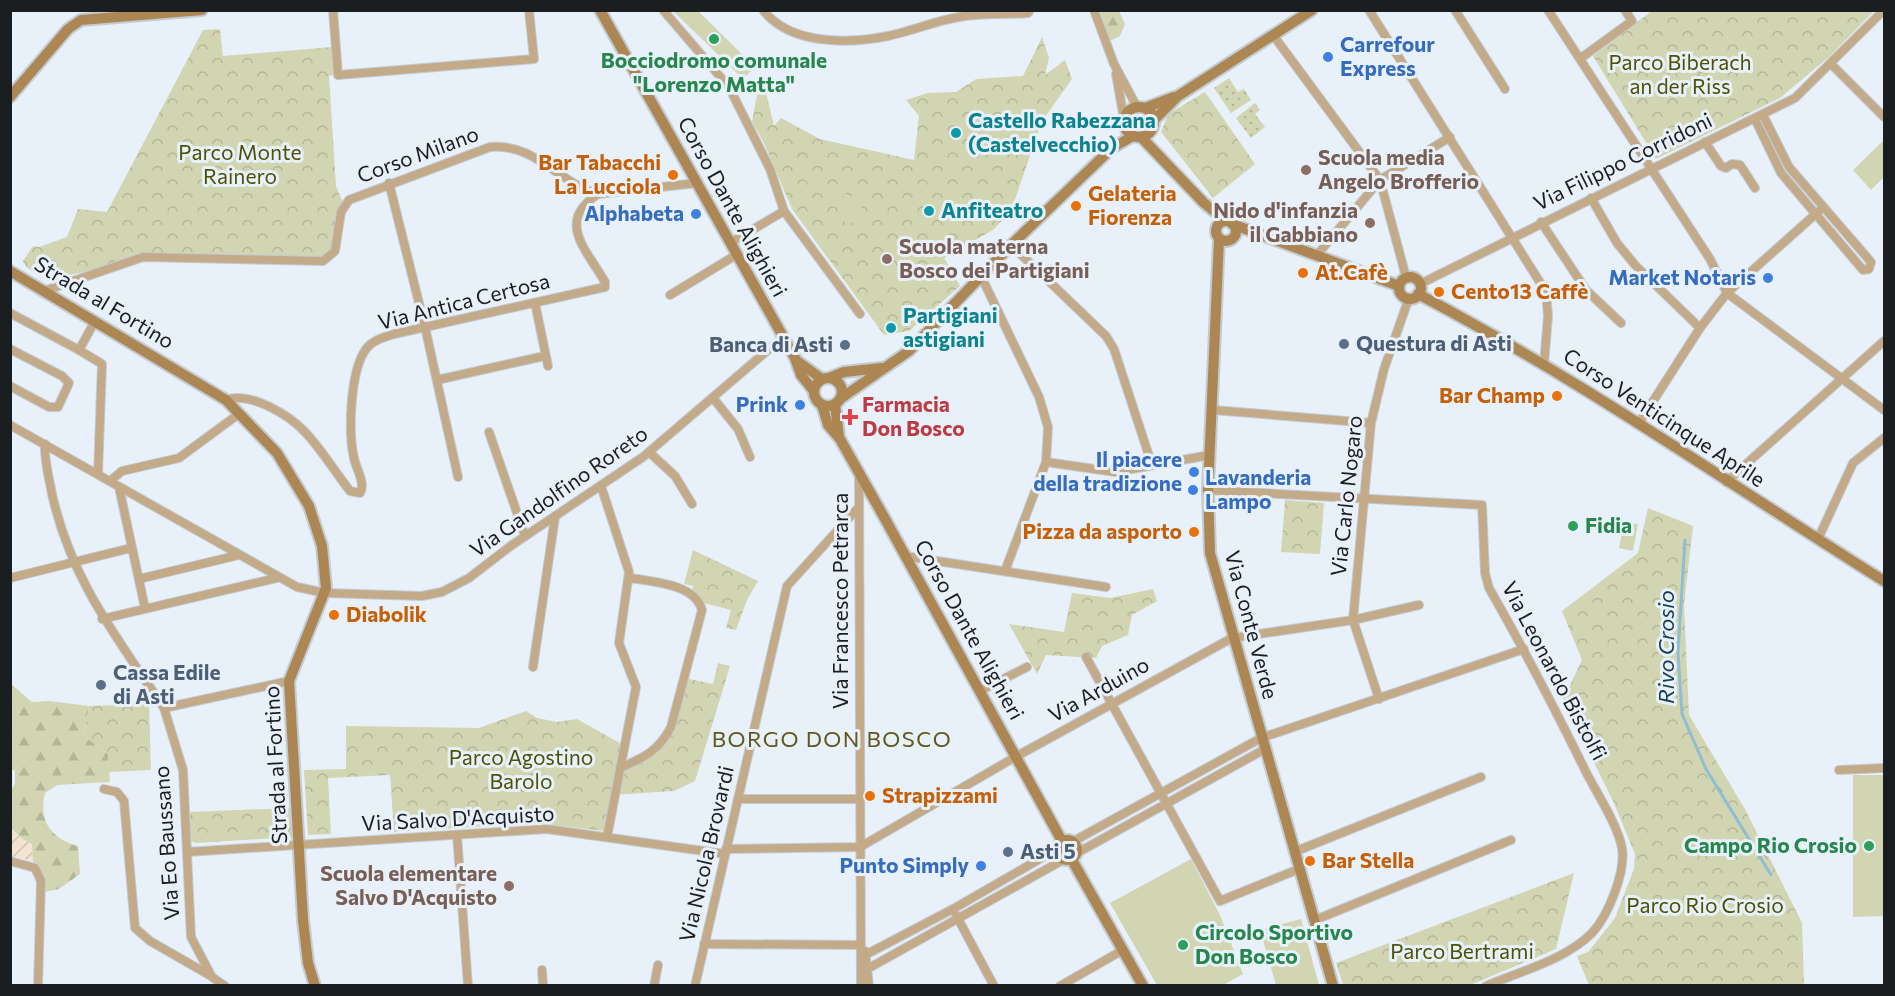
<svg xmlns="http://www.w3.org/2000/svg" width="1895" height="996" font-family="Commissioner,sans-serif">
<defs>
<pattern id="industrial-furrows" width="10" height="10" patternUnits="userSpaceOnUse" patternTransform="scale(1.5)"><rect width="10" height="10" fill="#f3e3d1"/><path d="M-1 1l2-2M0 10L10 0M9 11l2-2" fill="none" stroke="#d0c2b3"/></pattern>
<pattern id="grass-dots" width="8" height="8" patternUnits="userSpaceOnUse" patternTransform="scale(1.5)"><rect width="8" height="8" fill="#d2d5b1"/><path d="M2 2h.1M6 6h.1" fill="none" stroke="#b4b698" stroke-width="1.8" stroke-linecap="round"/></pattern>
<pattern id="forest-firs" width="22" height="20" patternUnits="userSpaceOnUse" patternTransform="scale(1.5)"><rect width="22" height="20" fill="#d2d5b1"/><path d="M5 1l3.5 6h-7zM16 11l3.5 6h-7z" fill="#b4b698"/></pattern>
<pattern id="park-crowns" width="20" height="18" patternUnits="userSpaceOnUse" patternTransform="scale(1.5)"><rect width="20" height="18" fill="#d2d5b1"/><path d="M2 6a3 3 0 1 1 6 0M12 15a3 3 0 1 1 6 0" fill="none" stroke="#b4b698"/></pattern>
</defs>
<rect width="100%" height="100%" fill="#e8f1fa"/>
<path fill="url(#industrial-furrows)" d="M10 828 21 838 32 844 33 861 11 856Z"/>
<g fill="url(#grass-dots)">
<path d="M1229 78 1238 92 1244 89 1251 100 1231 113 1214 88Z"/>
<path d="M1255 103 1260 110 1255 114 1265 127 1251 138 1236 118Z"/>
</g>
<g fill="url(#forest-firs)">
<path d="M1100 11H1119L1125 24 1120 36 1110 41Z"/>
<path d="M11 684 32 702 49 701 89 706 84 736 108 754 110 782 57 785 45 793C38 821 52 839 78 846L80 874 59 889 40 893 33 861 32 844 21 838 11 828 10 793 15 783V771L10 768Z"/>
</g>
<g fill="url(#park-crowns)">
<path d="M1653 10H1874V11L1830 56 1780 98 1656 159 1593 56Z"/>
<path d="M220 29 223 56 332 47 333 75 329 76 336 186 344 205 330 257H163L53 278 52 272 40 264 35 273 26 267 23 261 33 246 39 247 67 237 78 209 107 212 203 30Z"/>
<path d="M1042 37 1049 58 1045 75 1065 60 1072 79 1042 121 1011 211 993 230 944 258 960 286 909 331 884 335 792 209 763 141 752 122 761 72 774 126 781 118 820 139 914 160 919 116 906 100 928 93 956 92 976 79 1023 76Z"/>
<path d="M1205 92 1255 164 1213 198 1161 132 1168 114Z"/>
<path d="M1285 500 1324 503 1320 554 1281 552Z"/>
<path d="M1648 508 1693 526 1684 605 1689 715 1746 811 1802 923 1804 985H1589L1577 956 1588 952 1615 918 1634 869 1635 854 1613 801 1563 700 1582 660 1562 611 1638 553Z"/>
<path d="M693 550 758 581 747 600 736 630 726 628 731 610 700 602 692 593 693 586 684 584Z"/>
<path d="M1153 589 1157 601 1132 615 1128 635 1102 646 1096 658 1046 655 1037 674 1009 624 1064 632 1072 593 1110 598Z"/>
<path d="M718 663 730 666 695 781 674 791 611 795 604 831 539 823 394 832 390 775 328 778 331 834 308 835 304 770 346 769V726L479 728 526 711 537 718 557 722 577 719 625 746 620 767 663 743 681 684 689 679 713 684Z"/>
<path d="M149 704 151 770 109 772 108 754 84 736 89 706Z"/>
<path d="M291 808 293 837 196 843 190 841 189 812Z"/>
<path d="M1574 873 1556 949 1470 985H1343L1336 963Z"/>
</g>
<g fill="#d2d5b1">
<path d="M673 11H698L755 67 743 79Z"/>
<path d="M1884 140V177L1871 190 1853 170Z"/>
<path d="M844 193 856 198 862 203 859 220 848 224 839 217Z"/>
<path d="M1624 522 1638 524 1633 551 1619 548Z"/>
<path d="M1853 775H1884V916L1853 917Z"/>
<path d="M1191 859 1220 915 1243 974 1223 985H1157L1110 903Z"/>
<path d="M1301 919 1319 985H1276L1260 930Z"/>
</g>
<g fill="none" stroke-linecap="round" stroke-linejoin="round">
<path stroke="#8ebdd4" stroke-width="3" d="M1685 540 1678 652 1682 714 1706 769 1771 875"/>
<defs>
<g id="street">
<path d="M333 10 338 75 534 59 529 10"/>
<path d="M663 10 729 87 770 169 784 211 860 314"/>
<path d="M763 10C790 45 848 44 888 36 912 31 935 21 959 17 981 13 1005 15 1028 13L1030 10"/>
<path d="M1094 10 1114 64 1137 107"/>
<path d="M1369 10 1546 292 1548 316 1544 364"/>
<path d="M1455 10 1505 89"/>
<path d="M1548 10 1710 259 1727 293 1884 410"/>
<path d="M1273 35 1380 180 1406 277"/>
<path d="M1581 58 1632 21 1625 10"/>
<path d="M1831 64 1884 117"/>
<path d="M1116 74 1124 119"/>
<path d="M1755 119 1781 173 1863 270 1869 269 1871 262 1789 167 1763 115"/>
<path d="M1705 142 1721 166 1726 168 1732 164 1740 165 1755 188"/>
<path d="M389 183 425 327 458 477"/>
<path d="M1591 198 1617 243 1635 265 1700 328"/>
<path d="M1541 222 1586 290 1621 323"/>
<path d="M730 243 784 211"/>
<path d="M1011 245 1106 336 1114 349 1152 465"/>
<path d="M1317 255 1380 180 1450 137"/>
<path d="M981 276 1039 397 1048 427 1046 462 1005 571"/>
<path d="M1420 284 1795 98 1884 10"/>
<path d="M44 291 143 257 323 261 335 251 341 212 349 200 490 147C536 143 558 183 598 194L697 183"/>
<path d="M670 295 736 255"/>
<path d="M535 303 548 366"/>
<path d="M10 313 79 350 95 321"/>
<path d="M10 349 62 376 69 383 58 407H49L10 386"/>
<path d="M79 350 102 364 98 474"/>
<path d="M437 380 540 357"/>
<path d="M713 398 738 429 750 457"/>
<path d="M226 400C250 391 289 415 305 432 322 450 335 472 350 491L360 493C366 483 356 469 354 458 348 432 350 371 366 349 373 340 384 337 394 334L605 287V282C587 250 555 222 598 194"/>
<path d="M1213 410 1371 423"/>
<path d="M1639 423 1700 328 1727 293 1819 211"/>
<path d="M10 425 297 587 325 593 422 596 442 592 469 578 512 545 643 457 782 338"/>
<path d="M489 432 525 536"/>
<path d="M45 444C44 461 49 477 52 494 71 580 116 636 164 708"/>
<path d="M649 452 675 476 692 504"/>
<path d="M1046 462 1115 472 1210 455"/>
<path d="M859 475 861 986"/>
<path d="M110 481 122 471 179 458 240 413"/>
<path d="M1726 482 1884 341"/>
<path d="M601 486 629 572 619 643 636 687 607 837"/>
<path d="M119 487 145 608"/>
<path d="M1208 490 1482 505 1485 573 1489 588C1524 649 1556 711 1587 774 1598 795 1618 826 1622 848 1626 872 1608 916 1592 933 1565 960 1521 971 1486 986"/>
<path d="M1818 539 1853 463 1884 438"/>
<path d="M905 556 1106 587"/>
<path d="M10 578 131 548"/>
<path d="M139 579 239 555"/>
<path d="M102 619 277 578"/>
<path d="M1086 657 1220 901 1299 869"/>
<path d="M533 667 555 517"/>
<path d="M980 691 1027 667"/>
<path d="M1379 699 1353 620 1371 423 1384 369 1409 298"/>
<path d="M620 768C643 758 659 751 671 727L702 610C695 584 654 582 630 578"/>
<path d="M1839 770 1884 768"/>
<path d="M104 789 117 792 124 801 135 928 150 941 211 976"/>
<path d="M738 799H860"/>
<path d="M457 835 468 986"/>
<path d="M1072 842 1261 738 1524 649"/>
<path d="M726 849 860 847 1017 756 1232 638 1353 620 1419 605"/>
<path d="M187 852 547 829 725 854"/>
<path d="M1294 852 1481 777"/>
<path d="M1077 853 1265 749"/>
<path d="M10 861 35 868 41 881 38 986"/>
<path d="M956 915 994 986"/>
<path d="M1315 920 1511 840"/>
<path d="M704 944 861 945"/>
<path d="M865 951 869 986"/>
<path d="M867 954 953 909 1057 849"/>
<path d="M869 968 1063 860"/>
<path d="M542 970 543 986"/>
<path d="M225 986 212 977 191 937 183 770 164 708 289 681"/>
<path d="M654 986 658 965"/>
<path d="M695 986 787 586 857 509"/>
<path d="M1060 986 1123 950"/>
</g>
<g id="secondary">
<path d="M600 10 795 358 801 375 813 390"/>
<path d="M10 97 68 29 81 20 202 10"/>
<circle cx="1139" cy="122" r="15"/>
<path d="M1145 108 1174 97"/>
<path d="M1155 119 1178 96 1312 10"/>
<path d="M1141 137 1204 203 1226 221"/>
<circle cx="1226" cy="231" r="10"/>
<path d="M1232 224 1399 286"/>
<path d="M1219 239 1208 490 1210 553 1333 986"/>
<path d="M10 271 226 400 277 453 309 506 322 546 326 588 289 681 303 920 308 963 315 986"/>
<circle cx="1410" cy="288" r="11"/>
<path d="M1418 294C1580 379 1729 484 1884 581"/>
<path d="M797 361 822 379"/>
<circle cx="828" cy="392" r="14"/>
<path d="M829 378 844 372 881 368"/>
<path d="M840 399 909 351 1011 245 1112 148 1133 136"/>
<path d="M822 405 828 425 840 439 884 517 1062 841"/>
<path d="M835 405 839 436"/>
<circle cx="1067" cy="850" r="10"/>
<path d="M1072 860 1143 986"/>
</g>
</defs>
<use href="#street" stroke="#c3cbd3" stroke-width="10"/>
<use href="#secondary" stroke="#c3cbd3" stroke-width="14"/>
<use href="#street" stroke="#c3aa89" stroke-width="8"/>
<use href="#secondary" stroke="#ac8754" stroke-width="10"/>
</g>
<g fill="#2e9e5b" stroke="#e8f1fa" stroke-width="2">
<circle cx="714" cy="39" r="6"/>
<circle cx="1573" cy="526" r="6"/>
<circle cx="1869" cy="846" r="6"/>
<circle cx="1183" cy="945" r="6"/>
</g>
<g fill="#3f7fe0" stroke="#e8f1fa" stroke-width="2">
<circle cx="1328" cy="57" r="6"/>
<circle cx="696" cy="214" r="6"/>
<circle cx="1768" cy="278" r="6"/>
<circle cx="800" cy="405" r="6"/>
<circle cx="1194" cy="472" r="6"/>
<circle cx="1193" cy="490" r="6"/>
<circle cx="981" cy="866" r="6"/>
</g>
<g fill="#0f9aa8" stroke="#e8f1fa" stroke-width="2">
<circle cx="956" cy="133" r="6"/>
<circle cx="929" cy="211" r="6"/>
<circle cx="891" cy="328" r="6"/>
</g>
<g fill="#8d6e63" stroke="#e8f1fa" stroke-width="2">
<circle cx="1306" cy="170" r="6"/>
<circle cx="1370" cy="223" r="6"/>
<circle cx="887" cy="259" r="6"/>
<circle cx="509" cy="886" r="6"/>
</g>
<g fill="#e8710a" stroke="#e8f1fa" stroke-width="2">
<circle cx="673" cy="175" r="6"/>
<circle cx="1076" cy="206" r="6"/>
<circle cx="1303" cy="273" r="6"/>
<circle cx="1439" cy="292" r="6"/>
<circle cx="1557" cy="396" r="6"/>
<circle cx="1194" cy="532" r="6"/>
<circle cx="334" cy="615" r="6"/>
<circle cx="870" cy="796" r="6"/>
<circle cx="1310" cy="861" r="6"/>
</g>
<g fill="#5c6f8a" stroke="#e8f1fa" stroke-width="2">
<circle cx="1344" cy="344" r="6"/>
<circle cx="845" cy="345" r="6"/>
<circle cx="101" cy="685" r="6"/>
<circle cx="1008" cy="852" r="6"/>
</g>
<path fill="#e0444e" stroke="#e8f1fa" stroke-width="2" d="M847 408h6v6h6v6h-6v6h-6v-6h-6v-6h6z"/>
<g text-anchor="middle" stroke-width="6" stroke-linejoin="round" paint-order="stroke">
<g font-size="21" font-weight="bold" fill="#366cbe" stroke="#e8f1fa" text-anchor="end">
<text x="1340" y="52" text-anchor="start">Carrefour<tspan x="1340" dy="24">Express</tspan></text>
<text x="684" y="221">Alphabeta</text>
<text x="1756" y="285">Market Notaris</text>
<text x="788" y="412">Prink</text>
<text x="1182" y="467">Il piacere<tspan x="1182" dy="24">della tradizione</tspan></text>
<text x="1205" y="485" text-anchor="start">Lavanderia<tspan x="1205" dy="24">Lampo</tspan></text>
<text x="969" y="873">Punto Simply</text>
</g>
<g font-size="21" font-weight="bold" fill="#27864d" stroke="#e8f1fa" text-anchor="start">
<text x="714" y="68" text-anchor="middle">Bocciodromo comunale<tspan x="714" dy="24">"Lorenzo Matta"</tspan></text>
<text x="1585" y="533">Fidia</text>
<text x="1857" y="853" text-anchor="end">Campo Rio Crosio</text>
<text x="1195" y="940">Circolo Sportivo<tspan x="1195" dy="24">Don Bosco</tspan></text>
</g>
<g font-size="21" fill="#4e5003" stroke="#e8f1fa">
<text x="1680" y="70">Parco Biberach<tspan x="1680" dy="24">an der Riss</tspan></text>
<text x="240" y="160">Parco Monte<tspan x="240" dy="24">Rainero</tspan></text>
<text x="521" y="765">Parco Agostino<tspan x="521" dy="24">Barolo</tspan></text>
<text x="1705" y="913">Parco Rio Crosio</text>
<text x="1462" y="959">Parco Bertrami</text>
</g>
<g font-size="21" font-weight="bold" fill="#0d838f" stroke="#e8f1fa" text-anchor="start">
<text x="968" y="128">Castello Rabezzana<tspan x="968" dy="24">(Castelvecchio)</tspan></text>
<text x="941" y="218">Anfiteatro</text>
<text x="903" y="323">Partigiani<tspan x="903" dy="24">astigiani</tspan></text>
</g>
<g font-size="21" fill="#1b1e21" stroke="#e8f1fa">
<text transform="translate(418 155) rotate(-20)" y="7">Corso Milano</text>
<text transform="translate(1623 162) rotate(-26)" y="7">Via Filippo Corridoni</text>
<text transform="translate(732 207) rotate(61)" y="7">Corso Dante Alighieri</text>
<text transform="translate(464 302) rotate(-14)" y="7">Via Antica Certosa</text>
<text transform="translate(104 303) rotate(31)" y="7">Strada al Fortino</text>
<text transform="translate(1664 418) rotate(33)" y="7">Corso Venticinque Aprile</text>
<text transform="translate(559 492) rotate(-35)" y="7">Via Gandolfino Roreto</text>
<text transform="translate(1347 496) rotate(-84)" y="7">Via Carlo Nogaro</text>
<text transform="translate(841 601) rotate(-90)" y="7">Via Francesco Petrarca</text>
<text transform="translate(1251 625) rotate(75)" y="7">Via Conte Verde</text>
<text transform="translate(969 630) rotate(61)" y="7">Corso Dante Alighieri</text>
<text transform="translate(1554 671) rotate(62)" y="7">Via Leonardo Bistolfi</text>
<text transform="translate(1099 690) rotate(-29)" y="7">Via Arduino</text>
<text transform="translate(276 765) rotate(-93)" y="7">Strada al Fortino</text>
<text transform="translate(458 819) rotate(-3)" y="7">Via Salvo D'Acquisto</text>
<text transform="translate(167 843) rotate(-94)" y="7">Via Eo Baussano</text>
<text transform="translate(707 854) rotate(-77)" y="7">Via Nicola Brovardi</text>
</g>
<g font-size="21" font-weight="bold" fill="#785e54" stroke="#e8f1fa" text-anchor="start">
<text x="1318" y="165">Scuola media<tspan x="1318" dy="24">Angelo Brofferio</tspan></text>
<text x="1358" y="218" text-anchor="end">Nido d'infanzia<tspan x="1358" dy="24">il Gabbiano</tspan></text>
<text x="899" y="254">Scuola materna<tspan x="899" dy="24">Bosco dei Partigiani</tspan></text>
<text x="497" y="881" text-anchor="end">Scuola elementare<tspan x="497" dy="24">Salvo D'Acquisto</tspan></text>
</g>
<g font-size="21" font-weight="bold" fill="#c56008" stroke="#e8f1fa" text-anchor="start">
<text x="661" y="170" text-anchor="end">Bar Tabacchi<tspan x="661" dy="24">La Lucciola</tspan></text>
<text x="1088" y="201">Gelateria<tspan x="1088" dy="24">Fiorenza</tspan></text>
<text x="1315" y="280">At.Cafè</text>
<text x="1451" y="299">Cento13 Caffè</text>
<text x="1545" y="403" text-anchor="end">Bar Champ</text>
<text x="1182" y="539" text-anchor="end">Pizza da asporto</text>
<text x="346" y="622">Diabolik</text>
<text x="882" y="803">Strapizzami</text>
<text x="1322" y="868">Bar Stella</text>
</g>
<g font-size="21" font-weight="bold" fill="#4e5e75" stroke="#e8f1fa" text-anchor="start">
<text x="1356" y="351">Questura di Asti</text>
<text x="833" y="352" text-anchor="end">Banca di Asti</text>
<text x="113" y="680">Cassa Edile<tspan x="113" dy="24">di Asti</tspan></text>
<text x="1020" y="859">Asti 5</text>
</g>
<g font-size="21" font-weight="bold" fill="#be3a42" stroke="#e8f1fa" text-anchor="start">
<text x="862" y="412">Farmacia<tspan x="862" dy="24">Don Bosco</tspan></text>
</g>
<g font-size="22" font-style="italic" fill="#153e4f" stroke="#e8f1fa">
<text transform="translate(1666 647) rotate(-90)" y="8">Rivo Crosio</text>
</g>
<g font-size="22" letter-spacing="1.5" fill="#60591d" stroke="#e8f1fa">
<text x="832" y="747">BORGO DON BOSCO</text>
</g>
</g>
<rect width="1895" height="996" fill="none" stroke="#1b1e21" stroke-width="24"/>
</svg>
